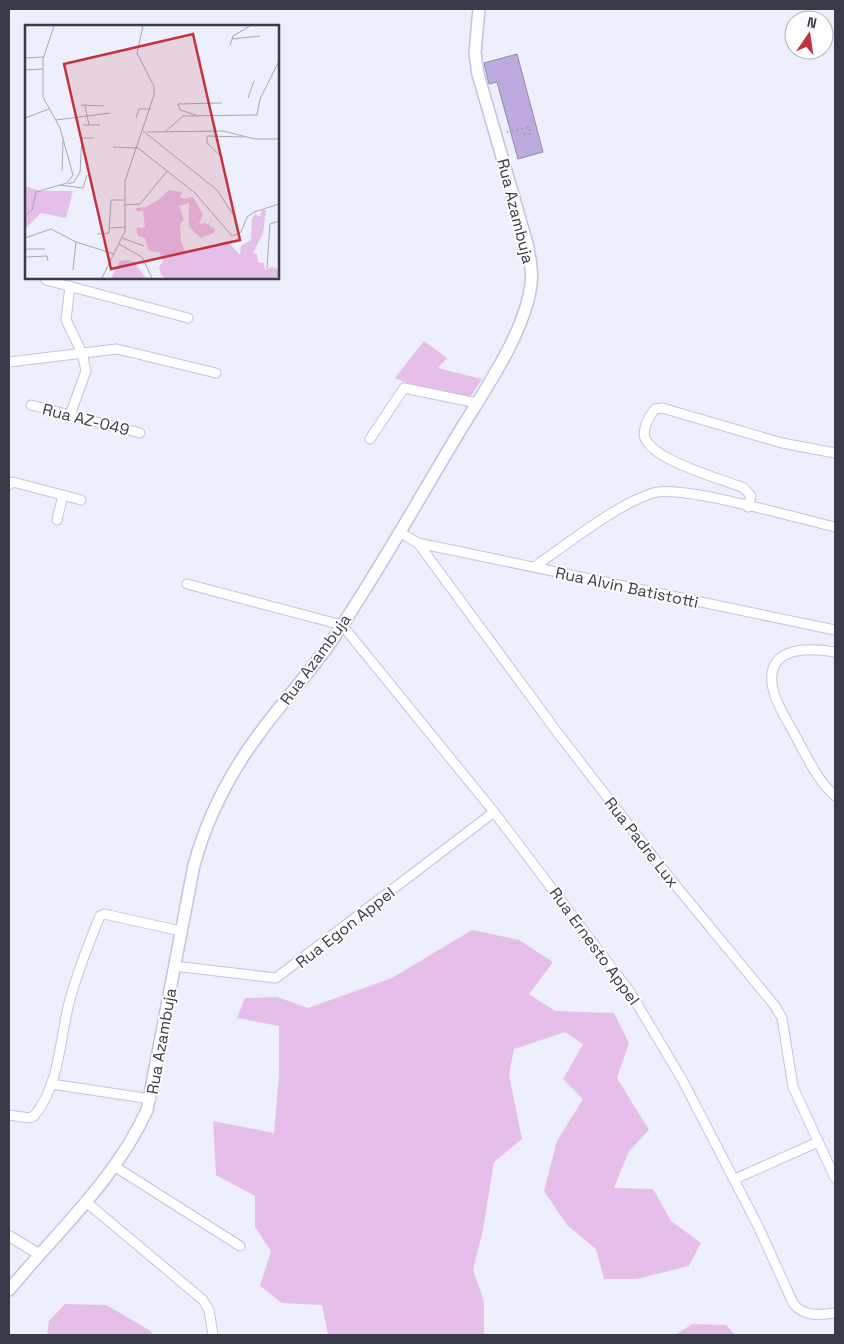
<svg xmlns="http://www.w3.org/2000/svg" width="844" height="1344" font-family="'Space Grotesk',sans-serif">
<rect width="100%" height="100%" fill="#eeeffd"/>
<g fill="#e5beea">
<path d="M424 341 447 358 438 368 482 379 470 397 412 385 395 378Z"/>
<path d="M472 930 519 940 553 962 529 994 555 1011 614 1013 629 1043 617 1078 649 1130 629 1151 614 1188 653 1189 671 1221 701 1243 689 1266 637 1279H604L596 1249 567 1225 544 1191 557 1141 583 1099 563 1079 583 1044 565 1032 514 1049 509 1075 522 1139 494 1162 483 1230 473 1270 484 1301V1335H328L322 1305 282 1303 260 1286 271 1251 255 1227V1196L216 1175 213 1121 274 1133 279 1075V1026L237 1018 245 998 277 997 308 1008 392 978Z"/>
<path d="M65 1304 106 1305 151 1331 152 1335H47L49 1321Z"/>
<path d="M692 1324 726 1325 735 1335H675Z"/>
</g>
<path fill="#beaadf" stroke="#9489a7" d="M517 54 543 152 518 159 497 82 489 84 484 63Z"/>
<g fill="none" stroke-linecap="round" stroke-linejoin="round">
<defs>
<g id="minor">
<path d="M46 280 188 318"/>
<path d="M70 286 66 320 82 353 86 371 70 415"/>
<path d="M9 362 117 349 216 373"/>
<path d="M31 405 140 433"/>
<path d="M370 439 404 388 477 403"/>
<path d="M9 485 13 482 81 500"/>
<path d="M748 507 751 496 744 488C722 479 654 461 645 438 642 429 649 416 655 409L662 408 782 443 835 453"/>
<path d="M57 520 63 495"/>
<path d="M399 532 418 543 557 732 672 881 775 1006 782 1018 793 1087 835 1178"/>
<path d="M418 543 835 630"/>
<path d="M534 567C566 545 617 504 653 493 682 484 799 519 835 527"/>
<path d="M187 584 342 625 494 812 630 992 683 1081 759 1228 793 1303C803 1317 819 1315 835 1313"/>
<path d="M835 652C811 648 768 645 772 683 774 702 789 723 797 739 808 759 818 781 835 796"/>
<path d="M174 966 276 978 494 812"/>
<path d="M51 1084 151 1099"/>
<path d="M9 1115 29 1118 34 1116C59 1087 60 1039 69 1003 77 973 88 945 100 916L104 914 181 931"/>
<path d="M114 1166 240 1246"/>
<path d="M735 1179 818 1142"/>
<path d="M85 1201 203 1300 209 1310 213 1335"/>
</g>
<path id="tertiary" d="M9 1236 39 1254"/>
<path id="secondary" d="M9 1290C56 1233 116 1179 147 1110L194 865C207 818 230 773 259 734 282 702 309 674 331 642 378 573 418 500 461 429 485 390 526 330 531 284 533 272 530 259 528 247L478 74 475 53 479 9"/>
</defs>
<use href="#minor" stroke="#c0c3e4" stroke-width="11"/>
<use href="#tertiary" stroke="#c0c3e4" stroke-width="12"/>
<use href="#secondary" stroke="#c0c3e4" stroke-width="14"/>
<path stroke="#9293a0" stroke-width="2" stroke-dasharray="1 4" stroke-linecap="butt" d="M507 132 529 127 531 133 522 135"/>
<use href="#minor" stroke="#fff" stroke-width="9"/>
<use href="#tertiary" stroke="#fff" stroke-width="10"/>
<use href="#secondary" stroke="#fff" stroke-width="11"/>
</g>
<g text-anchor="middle" stroke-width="4" stroke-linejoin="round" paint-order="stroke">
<g font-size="16" fill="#3a3b48" stroke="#fdfdfd">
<text transform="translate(516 211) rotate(76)" y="6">Rua Azambuja</text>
<text transform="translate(86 419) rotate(14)" y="6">Rua AZ-049</text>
<text transform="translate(627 587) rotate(12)" y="6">Rua Alvin Batistotti</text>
<text transform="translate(315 659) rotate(-54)" y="6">Rua Azambuja</text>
<text transform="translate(642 842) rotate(52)" y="6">Rua Padre Lux</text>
<text transform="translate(345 927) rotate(-38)" y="6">Rua Egon Appel</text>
<text transform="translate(595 946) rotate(54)" y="6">Rua Ernesto Appel</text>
<text transform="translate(161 1041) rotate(-80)" y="6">Rua Azambuja</text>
</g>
</g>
<g transform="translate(25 25)">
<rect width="254" height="254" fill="#eeeffd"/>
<path d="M0 161 15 166H48L41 193 16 188 0 204ZM144 165 157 167 155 172 159 174 168 172 178 189 174 199 180 198 190 204 189 208 176 213 164 202V178L154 181 159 195 155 199 156 216 161 228 202 216 215 230 216 221 226 215 227 194 230 189 235 192 237 185H241L238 208 228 228 232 229 233 237 239 238 240 245 247 242 254 244V253H140L136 250 134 242 138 236 134 227 124 226 120 213 113 211 111 203 120 202 118 186H111V183L121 182 133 175ZM101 235 109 237 121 253H86L95 236Z" fill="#e5beea"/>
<path fill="none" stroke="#a6a7b5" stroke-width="1" d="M207 14 235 11M205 20 208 11 225 1M0 33 19 32M0 45 18 44M223 73 229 56M56 80 79 81M60 81 64 100M171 90 155 85 153 79 197 78M0 93 24 84M111 93 114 84H126M31 95 85 88M58 100H75M118 106 192 165 209 191M122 107 198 106 230 114H254M140 107 158 91 232 90 235 74 254 36M88 122 113 123 170 168 207 211 216 207 222 192 229 187 254 179M198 133 182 118V111L219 112M37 146 38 116M43 159 49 157 55 147 57 113H69M35 160 58 163 62 150M99 180 115 179 142 146M0 191 7 185 11 167 42 158 48 150 35 103 18 72V34L29 1M85 203 101 202M72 209 84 208 86 175H99M0 213 26 204 51 217 89 229M97 213 119 221M94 219 117 232 127 253M0 224H20M0 232 22 231 23 236M242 243 245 199 254 196M48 245 51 217M77 253 100 206V156L129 70V61L112 28 118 1"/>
<path fill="#c3333e" fill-opacity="0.15" stroke="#c3333e" stroke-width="2.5" d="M168 9 215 215 86 244 39 39Z"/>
<rect width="254" height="254" fill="none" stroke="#3a3b48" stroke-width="2.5"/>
</g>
<rect width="844" height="1344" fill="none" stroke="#3a3b48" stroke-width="20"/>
<g transform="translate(809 35) rotate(13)"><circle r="24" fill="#fdfdfd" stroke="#afafb5"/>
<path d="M0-4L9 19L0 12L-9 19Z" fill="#c3333e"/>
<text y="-8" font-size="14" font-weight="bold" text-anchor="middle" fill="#3a3b48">N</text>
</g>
</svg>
